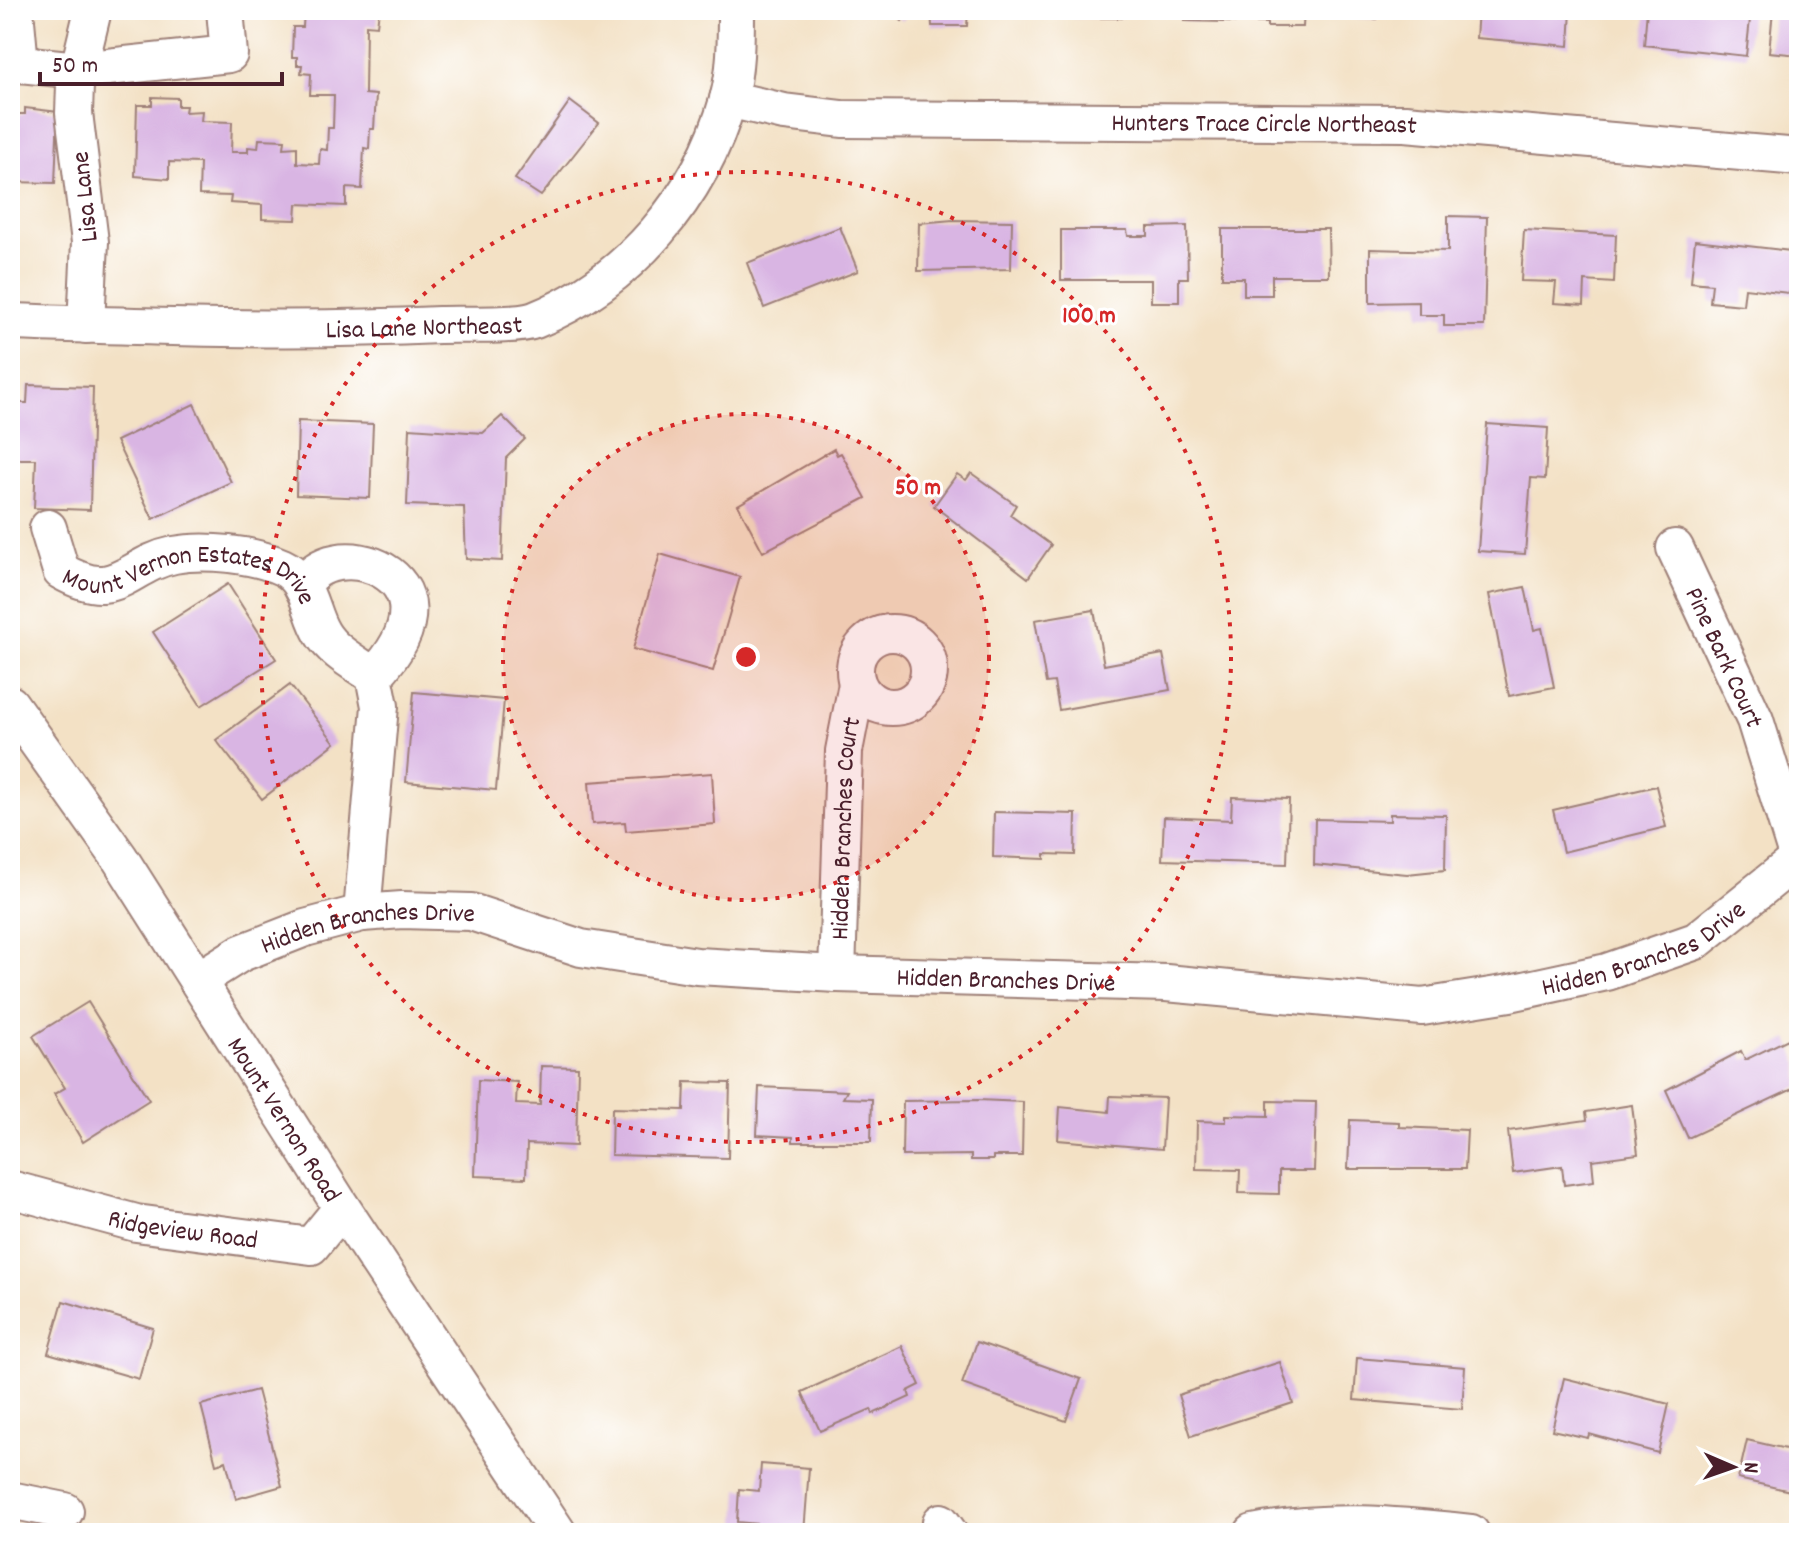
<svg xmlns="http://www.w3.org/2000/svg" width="1809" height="1543" font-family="Dekko,sans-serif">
<rect width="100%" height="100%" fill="#fff"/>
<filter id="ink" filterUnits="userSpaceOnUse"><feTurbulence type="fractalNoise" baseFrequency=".0125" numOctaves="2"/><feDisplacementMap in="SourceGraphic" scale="16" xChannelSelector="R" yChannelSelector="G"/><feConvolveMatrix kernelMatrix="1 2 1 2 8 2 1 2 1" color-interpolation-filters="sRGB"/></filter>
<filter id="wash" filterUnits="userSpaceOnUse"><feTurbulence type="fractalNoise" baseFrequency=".006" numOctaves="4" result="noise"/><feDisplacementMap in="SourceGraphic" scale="32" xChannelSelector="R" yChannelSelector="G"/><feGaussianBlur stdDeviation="1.8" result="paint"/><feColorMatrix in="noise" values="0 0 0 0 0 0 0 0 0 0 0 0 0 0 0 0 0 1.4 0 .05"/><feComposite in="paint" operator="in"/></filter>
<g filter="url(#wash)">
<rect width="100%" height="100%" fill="#f3e1c5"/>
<g id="blocks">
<g fill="#d9b5e3">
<path d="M304 10H379L377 26 366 25 365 94 376 95 374 129H370L369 149 364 148 362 189 346 188V206L297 204 296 220 262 219V205L230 203 231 196 199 195 200 163 169 162V179L135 176 137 105H152V97L178 98V106H186L185 112 202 111 201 121 232 122 231 152H248V147L258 148 259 139 285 140 284 148 297 147V163L319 164 320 149 327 150 328 128H333L334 95H310L311 74 301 73 302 65H297V57H292L293 27H303Z"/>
<path d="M599 10H642L641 15Z"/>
<path d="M889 10H911L902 21Z"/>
<path d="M931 10H968L967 26H932Z"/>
<path d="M1073 10H1123L1122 18H1073Z"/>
<path d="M1185 10H1304L1303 27H1267V23L1184 21Z"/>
<path d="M1332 10H1377V19L1332 17Z"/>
<path d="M1478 10H1571L1569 46 1476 38Z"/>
<path d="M1647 10H1751L1746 56 1644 45Z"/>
<path d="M1773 10H1799V55L1769 52Z"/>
<path d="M570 101 599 123 541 196 515 179Z"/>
<path d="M25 108 58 112 55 183 10 182V118L18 119V114H25Z"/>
<path d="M1448 216 1487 217 1484 326H1444V315H1419V302L1370 303V249L1448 251Z"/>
<path d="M953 220 1012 221 1011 269 918 271 919 223Z"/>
<path d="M1187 226 1188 278H1179V302H1151V280H1061V230H1127L1128 236H1148V227Z"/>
<path d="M840 227 858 271 764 308 747 263Z"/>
<path d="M1222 229H1328L1329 276H1272V295H1244V278H1222Z"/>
<path d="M1524 230 1616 235 1614 283 1585 281 1584 305 1554 303 1556 282 1521 281Z"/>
<path d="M1695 240 1799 252 1797 294 1745 288 1743 305 1710 302 1712 284 1691 282Z"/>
<path d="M28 385 93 387 90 510 34 508 36 459H11L10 438V403H27Z"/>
<path d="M194 404 231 482 153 519 116 441Z"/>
<path d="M502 416 525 439 506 458 502 561 466 559 464 507 407 505 410 428 483 433Z"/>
<path d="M298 421 373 424 370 498 296 495Z"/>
<path d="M1487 424 1548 428 1545 479 1531 478 1525 554 1478 551Z"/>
<path d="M834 449 837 455 841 453 866 498 763 552 738 505Z"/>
<path d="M971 473 1016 505 1010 515 1051 545 1028 578 934 506 957 474 966 480Z"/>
<path d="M660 554 740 577 713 671 633 649Z"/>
<path d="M228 584 276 659 201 706 153 632Z"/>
<path d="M1525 587 1534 630 1542 628 1554 687 1509 696 1489 594Z"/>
<path d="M1094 610 1104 665 1163 654 1170 690 1059 710 1054 682 1046 683 1035 620Z"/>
<path d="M290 685 335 743 262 799 216 740Z"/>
<path d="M414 692 504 700 496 790 406 782Z"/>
<path d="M712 773 715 824 626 831 625 822 592 824 589 782Z"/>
<path d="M1656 786 1666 827 1563 852 1553 810Z"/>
<path d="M1232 797 1289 799 1287 864 1162 860 1164 817 1231 820Z"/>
<path d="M994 812 1076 814 1075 855 1045 854V859L993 857Z"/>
<path d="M1390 814 1446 815 1445 870 1407 874 1314 865 1315 819 1390 821Z"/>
<path d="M88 1002 149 1100 83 1142 54 1094 65 1088 33 1036Z"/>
<path d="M1788 1039 1799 1064V1086L1688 1138 1666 1090 1741 1051 1745 1060Z"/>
<path d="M541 1066 578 1067 576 1146 527 1144 526 1178 475 1176 478 1080 517 1082 516 1104 540 1105Z"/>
<path d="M685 1082 730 1083 728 1158 611 1155 612 1108 684 1110Z"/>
<path d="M759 1087 847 1091 843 1098 872 1099 871 1142H793V1137L757 1135Z"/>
<path d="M1110 1096 1165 1098 1162 1149 1058 1140 1060 1107 1109 1112Z"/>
<path d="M978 1100 1023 1102 1022 1156H993V1160H971V1155L902 1156 903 1101Z"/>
<path d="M1268 1101 1316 1102 1314 1171H1279V1194L1239 1193 1240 1170 1196 1169 1197 1121 1226 1122V1115L1268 1116Z"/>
<path d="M1632 1105 1638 1154 1592 1160 1594 1181 1564 1185 1562 1166 1513 1173 1508 1131 1587 1120 1586 1112Z"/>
<path d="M1350 1120 1399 1122V1127L1467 1130 1465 1169H1348Z"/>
<path d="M63 1301 153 1328 139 1379 48 1353Z"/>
<path d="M977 1342 1081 1379 1066 1421 962 1384Z"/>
<path d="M902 1346 920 1385 908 1391 910 1397 873 1414 871 1409 820 1431 802 1392Z"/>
<path d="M1357 1358 1465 1367 1462 1409 1354 1400Z"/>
<path d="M1280 1362 1293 1403 1191 1436 1178 1395Z"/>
<path d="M1564 1378 1669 1404 1658 1453 1589 1434 1588 1438 1552 1430Z"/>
<path d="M257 1390 282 1486 236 1499 226 1461 216 1464 201 1405Z"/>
<path d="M1747 1440 1799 1452V1493L1738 1479Z"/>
<path d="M761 1464 809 1468 804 1533H756L757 1524 737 1522 739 1489 759 1491Z"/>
</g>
</g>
</g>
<g filter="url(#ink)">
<use href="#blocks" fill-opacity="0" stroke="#9e8078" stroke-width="2"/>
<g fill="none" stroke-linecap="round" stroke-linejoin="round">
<defs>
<g id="minor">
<path d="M20 64 79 70 229 54 225 10"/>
<path d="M10 65 20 64 15 10"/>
<path id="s1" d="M728 99 784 112 842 119 1405 123 1799 157"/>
<path id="s2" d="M10 322C153 327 296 332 439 325 462 324 517 327 535 320 629 282 701 196 728 100 736 71 736 40 736 10"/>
<path d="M86 325 90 242 74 113 75 85 93 10"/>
<path id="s3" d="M48 528 61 571C118 604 125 565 174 555 204 549 253 554 282 567 309 579 309 612 322 633 333 652 357 664 374 676L380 706 362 913"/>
<path id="s4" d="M1675 548 1755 720 1798 859"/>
<path d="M303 588C323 530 473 570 374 676"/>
<circle cx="892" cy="670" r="37"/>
<path id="s5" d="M10 704 119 857 342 1208 558 1533"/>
<path id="s6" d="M837 974 844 751 857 684"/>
<path id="s7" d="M198 980 241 953 305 928 362 913 402 910 471 912 581 948 697 966 837 974 1166 983 1422 1007 1510 993 1607 972 1696 941 1799 858"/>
<path id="s8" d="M10 1189 136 1223 311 1246 342 1208"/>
<path d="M10 1500 65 1511"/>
<path d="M941 1522 949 1533"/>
<path d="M1253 1533C1329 1518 1395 1525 1471 1533"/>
</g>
</defs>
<use href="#minor" stroke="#9e8078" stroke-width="40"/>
<use href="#minor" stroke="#fff" stroke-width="36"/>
</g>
</g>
<circle cx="746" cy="657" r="243" fill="#d62828" fill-opacity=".12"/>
<g fill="none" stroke="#d62828" stroke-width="4" stroke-dasharray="4 8">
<circle cx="746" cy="657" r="243"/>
<circle cx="746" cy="657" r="485"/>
</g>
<g text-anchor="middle" stroke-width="6" stroke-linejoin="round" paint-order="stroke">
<g font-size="26" fill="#4a1f2b" stroke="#fff">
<text dy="9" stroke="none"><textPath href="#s1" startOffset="538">Hunters Trace Circle Northeast</textPath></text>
<text transform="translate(83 197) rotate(-96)" y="9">Lisa Lane</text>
<text dy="9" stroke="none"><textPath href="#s2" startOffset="414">Lisa Lane Northeast</textPath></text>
<text dy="9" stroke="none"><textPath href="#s3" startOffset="186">Mount Vernon Estates Drive</textPath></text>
<text dy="9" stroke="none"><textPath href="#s4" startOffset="120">Pine Bark Court</textPath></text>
<text dy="9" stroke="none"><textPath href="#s6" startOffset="146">Hidden Branches Court</textPath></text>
<text dy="9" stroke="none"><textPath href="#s7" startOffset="182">Hidden Branches Drive</textPath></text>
<text dy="9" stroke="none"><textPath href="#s7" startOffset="1478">Hidden Branches Drive</textPath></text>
<text dy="9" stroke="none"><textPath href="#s7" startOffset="830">Hidden Branches Drive</textPath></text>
<text dy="9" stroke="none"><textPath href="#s5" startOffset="498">Mount Vernon Road</textPath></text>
<text dy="9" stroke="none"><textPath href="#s8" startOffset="178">Ridgeview Road</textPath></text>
</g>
</g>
<circle cx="746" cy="657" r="12" fill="#d62828" stroke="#fff" stroke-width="4"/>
<g font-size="24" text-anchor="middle" font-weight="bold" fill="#d62828" stroke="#fff" stroke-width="6" stroke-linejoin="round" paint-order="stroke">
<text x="1089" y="322">100 m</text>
<text x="918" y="494">50 m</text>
</g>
<rect width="1809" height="1543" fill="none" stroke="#fff" stroke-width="40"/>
<g transform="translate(1733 1467) rotate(92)" stroke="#ffffff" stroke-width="6" paint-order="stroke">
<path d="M0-6L14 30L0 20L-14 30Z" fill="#4a1f2b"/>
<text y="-12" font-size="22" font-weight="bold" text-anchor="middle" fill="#4a1f2b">N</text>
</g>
<path d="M40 72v12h242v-12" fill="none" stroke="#4a1f2b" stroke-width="4"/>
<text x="52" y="72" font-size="24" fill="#4a1f2b" stroke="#ffffff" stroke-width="6" paint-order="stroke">50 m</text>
</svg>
